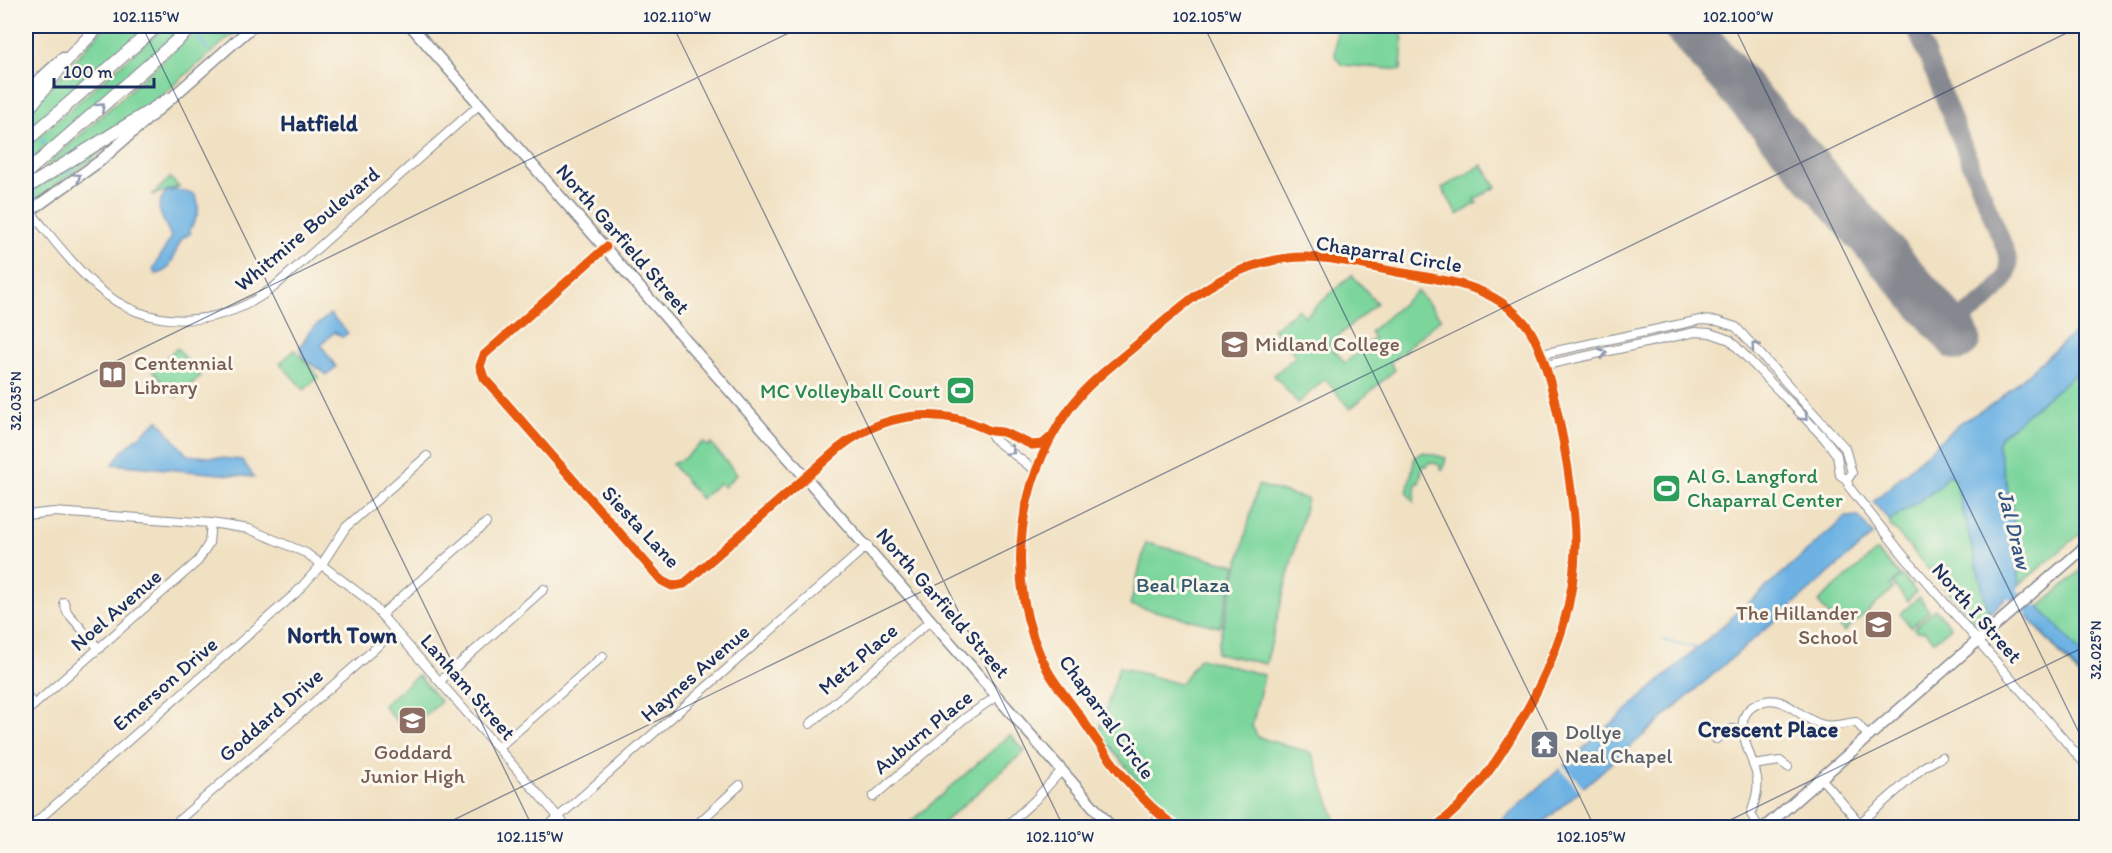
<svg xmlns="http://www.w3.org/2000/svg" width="2112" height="853" font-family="Itim,sans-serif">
<rect width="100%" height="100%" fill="#fbf7ec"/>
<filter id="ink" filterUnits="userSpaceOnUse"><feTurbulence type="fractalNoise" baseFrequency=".0167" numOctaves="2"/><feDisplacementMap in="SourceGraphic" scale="12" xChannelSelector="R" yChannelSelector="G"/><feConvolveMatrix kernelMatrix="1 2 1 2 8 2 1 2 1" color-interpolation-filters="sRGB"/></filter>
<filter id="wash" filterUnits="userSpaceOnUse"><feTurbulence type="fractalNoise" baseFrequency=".008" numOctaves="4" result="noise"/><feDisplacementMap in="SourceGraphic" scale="24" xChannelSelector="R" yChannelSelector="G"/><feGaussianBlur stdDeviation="1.35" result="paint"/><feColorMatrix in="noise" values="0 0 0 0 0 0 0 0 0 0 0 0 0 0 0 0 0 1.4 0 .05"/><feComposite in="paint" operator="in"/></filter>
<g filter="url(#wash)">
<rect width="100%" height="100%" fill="#f1e1c3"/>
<g fill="#7cd69c" stroke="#4c827d" stroke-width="1.5">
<path d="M105 26H148L26 133V115Z"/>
<path d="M165 26H185L26 166V148Z"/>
<path d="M201 26H242L159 98 46 172 44 168Z"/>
<path d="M1337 26H1400L1403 41 1401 70 1342 65 1335 56Z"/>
<path d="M113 141 93 159 26 206V194Z"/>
<path d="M1482 165 1496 187 1475 199 1477 203 1458 215 1442 188Z"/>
<path d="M170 178 179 187 152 195Z"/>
<path d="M1352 275 1377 303 1329 344 1345 363 1374 338 1370 332 1417 291 1441 318 1390 363 1395 370 1350 409 1325 379 1298 403 1274 375 1296 356 1273 329 1298 309 1305 316Z"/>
<path d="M177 348 201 376 176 397 152 370Z"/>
<path d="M295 350 319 377 304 390 280 363Z"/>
<path d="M2086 365V529L2019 585 2012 508 1997 445 2001 436Z"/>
<path d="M952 384 972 387 970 398 950 394Z"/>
<path d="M703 442 707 446 711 444 737 474 724 487 719 483 701 499 672 464 683 459Z"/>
<path d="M1424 452 1446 458 1443 470 1440 469V465L1429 462 1427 466 1423 465 1419 483H1416L1414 502 1407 493 1415 457Z"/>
<path d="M1948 474 1955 480 1989 614 1979 623 1974 621 1890 525V521L1938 488Z"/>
<path d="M1258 485 1307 499 1266 664 1216 653Z"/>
<path d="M1146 543 1236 565 1220 627 1130 605Z"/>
<path d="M1877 551 1900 576 1890 585 1893 589 1844 632 1818 602Z"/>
<path d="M2086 566V684L2028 617Z"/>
<path d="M1902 576 1916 592 1907 601 1893 584Z"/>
<path d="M1919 597 1929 611 1911 627 1900 614Z"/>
<path d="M1935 609 1951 627 1934 641 1926 631H1917L1914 628Z"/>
<path d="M1200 658 1264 675 1252 726 1258 737 1312 753 1338 827H1188L1155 804 1099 732 1119 667 1180 684Z"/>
<path d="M418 675 441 702 406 732 383 705Z"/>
<path d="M1010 735 1025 751 938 827H905Z"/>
</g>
<g fill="#6db2e3" stroke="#4470a0" stroke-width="1.5">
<path d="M175 190 194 194C202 207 198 217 189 230L191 233C188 235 185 236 183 238 174 247 174 274 155 274L153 269 171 238C166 219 150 210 167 191Z"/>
<path d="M330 314 348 333 342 337 334 332 321 345 336 367 327 375C317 366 302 363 300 347L309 332Z"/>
<path d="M2086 322V365L2001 436 1997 444 2012 508 2019 585 1989 614 1955 480 1948 474 1938 488 1890 521 1873 502 1961 422 1995 403Z"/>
<path d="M158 420 187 455 242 460 254 477 113 464 121 452Z"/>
<path d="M1858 516 1873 535 1538 827 1493 828 1846 517Z"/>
<path d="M2039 606 2086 659V681L2027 616Z"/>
</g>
<path fill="#f1e1c3" d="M1562 764 1585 789 1581 792 1559 767Z"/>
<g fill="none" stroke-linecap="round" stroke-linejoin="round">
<g stroke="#6db2e3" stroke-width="2">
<path d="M194 33 208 49"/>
<path d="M43 139 45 141 43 143 41 141Z"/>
<path d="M69 167 71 170 68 172 66 169Z"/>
<path d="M1662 640 1697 648"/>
</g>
<path stroke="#6db2e3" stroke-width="12" d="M2006 580 2009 590 2044 622"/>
<path stroke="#868890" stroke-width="18" d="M1915 26 2005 249C2008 257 2010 264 2008 272 2004 286 1972 317 1957 317 1948 318 1939 312 1931 307"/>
<path stroke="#868890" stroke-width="45" d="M1686 26 1958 338"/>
</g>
</g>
<g filter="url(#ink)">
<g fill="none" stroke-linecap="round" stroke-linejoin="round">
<defs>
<g id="minor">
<path d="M30 211C51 236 72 265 97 287 149 333 221 328 274 287L480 104"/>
<path d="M606 247 484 355 480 366 484 378 662 581 672 586 684 584 839 448C883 413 938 405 988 430 992 432 998 431 1002 432 1012 435 1022 441 1032 445L1043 444 1050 438"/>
<path d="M1542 354 1700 320 1717 321 1736 327 1845 448 1852 473 1847 480"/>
<path d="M1546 365 1695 332 1710 333 1730 340 1825 439 1837 455 1840 475 1847 480"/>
<path d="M988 430 996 441 1036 471"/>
<path d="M1847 480 1849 487 1904 556 2086 765"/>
<path d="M26 515 54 512 211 523 249 529 306 553 368 600 568 828"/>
<path d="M64 602 67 612 99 649"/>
<path d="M382 614 486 523"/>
<path d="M440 681 544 589"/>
<path d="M26 695 34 705"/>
<path d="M26 712 198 561 209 543 211 523"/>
<path d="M810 724 931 620"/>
<path d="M1716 739 1732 729H1742"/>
<path d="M498 748 603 656"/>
<path d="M1753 765 1780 761 1788 767"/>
<path d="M1821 778 1864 828"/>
<path d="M873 797 965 718 997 696"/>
<path d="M1860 823 1925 766 1942 757"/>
<path d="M29 828 296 593 322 564 346 527 427 456"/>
<path d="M170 828 395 631"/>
<path d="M546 828 868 545"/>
<path d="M693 828 740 785"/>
<path d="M1004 828 1035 800 1062 770"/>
<path d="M1150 828 1161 816"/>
<path d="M1177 828C1139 801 1110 761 1084 722 1073 705 1058 689 1048 671 1000 583 1017 467 1082 393 1099 374 1122 358 1141 341 1189 300 1222 267 1288 258 1323 253 1363 266 1397 272 1444 280 1490 284 1524 322 1552 353 1570 474 1574 518 1581 596 1556 660 1518 726 1495 765 1471 800 1434 828"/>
<path d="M1759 828 1751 814C1755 801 1760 787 1756 773 1750 750 1726 714 1762 702 1786 693 1801 721 1824 725 1833 727 1846 723 1856 722L1869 737"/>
</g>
<g id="major">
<path d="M411 26 1112 828"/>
<path d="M26 92 63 58"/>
<path d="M26 214 100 161 253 26"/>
<path d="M1764 828 2086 546"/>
</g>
<g id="highway">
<path d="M26 112 64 63 99 26"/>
<path d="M26 141 157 26"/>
<path d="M26 173 193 26"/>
<path d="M26 188 169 99"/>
</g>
</defs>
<use href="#minor" stroke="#868890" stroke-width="10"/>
<use href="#major" stroke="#868890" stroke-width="13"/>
<use href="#highway" stroke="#868890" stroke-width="14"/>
<use href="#minor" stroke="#fff" stroke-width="8"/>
<use href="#major" stroke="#fff" stroke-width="10"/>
<use href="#highway" stroke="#fff" stroke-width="12"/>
<defs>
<g id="cycleway">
<path d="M606 247 484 355 480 366 484 378 662 581 672 586 684 584 839 448C883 413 938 405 988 430 992 432 998 431 1002 432 1012 435 1022 441 1032 445L1043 444 1051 437"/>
<path d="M1177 828C1139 801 1110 761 1084 722 1073 705 1058 689 1048 671 1000 583 1017 467 1082 393 1099 374 1122 358 1141 341 1189 300 1222 267 1288 258 1323 253 1363 266 1397 272 1444 280 1490 284 1524 322 1552 353 1570 474 1574 518 1581 596 1556 660 1518 726 1495 765 1471 800 1434 828"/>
</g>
</defs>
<use href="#cycleway" stroke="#fbf7ec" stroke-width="13"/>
<use href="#cycleway" stroke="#e8590c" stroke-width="9"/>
</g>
<defs><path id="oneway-chevron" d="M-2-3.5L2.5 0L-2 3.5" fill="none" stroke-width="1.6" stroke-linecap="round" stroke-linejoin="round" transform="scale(1.5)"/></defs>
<g stroke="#8d97ae">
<use href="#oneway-chevron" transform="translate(101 107) rotate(-41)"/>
<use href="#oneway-chevron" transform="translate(77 177) rotate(-35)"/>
<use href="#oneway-chevron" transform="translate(1755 346) rotate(-132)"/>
<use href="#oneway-chevron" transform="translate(1603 353) rotate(-13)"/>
<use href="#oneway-chevron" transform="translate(1804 417) rotate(47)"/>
<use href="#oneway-chevron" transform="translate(1011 451) rotate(34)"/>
</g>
</g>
<path fill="none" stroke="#1b2f5e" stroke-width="1.5" stroke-opacity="0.45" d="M142 26 533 828M673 26 1064 828M1204 26 1595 828M1734 26 2086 747M26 405 803 26M437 828 2081 26M1714 828 2086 646"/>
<defs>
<symbol id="university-square" viewBox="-11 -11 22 22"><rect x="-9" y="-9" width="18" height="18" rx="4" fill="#8d6e63" stroke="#fbf7ec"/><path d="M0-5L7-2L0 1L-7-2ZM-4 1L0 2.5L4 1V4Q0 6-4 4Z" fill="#fff"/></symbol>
<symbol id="library-square" viewBox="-11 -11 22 22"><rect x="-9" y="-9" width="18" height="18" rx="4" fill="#8d6e63" stroke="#fbf7ec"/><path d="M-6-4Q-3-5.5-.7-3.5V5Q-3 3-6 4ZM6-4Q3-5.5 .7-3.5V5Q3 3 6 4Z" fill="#fff"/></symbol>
<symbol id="stadium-square" viewBox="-11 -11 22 22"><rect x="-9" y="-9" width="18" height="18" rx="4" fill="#2e9e5b" stroke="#fbf7ec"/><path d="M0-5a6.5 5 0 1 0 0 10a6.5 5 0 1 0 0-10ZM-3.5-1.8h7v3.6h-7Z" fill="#fff"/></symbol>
<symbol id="school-square" viewBox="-11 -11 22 22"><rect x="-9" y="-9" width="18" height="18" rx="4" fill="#8d6e63" stroke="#fbf7ec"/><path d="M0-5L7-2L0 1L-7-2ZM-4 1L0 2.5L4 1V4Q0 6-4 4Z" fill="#fff"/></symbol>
<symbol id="temple-square" viewBox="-11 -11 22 22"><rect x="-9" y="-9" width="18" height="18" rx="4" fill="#6b7280" stroke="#fbf7ec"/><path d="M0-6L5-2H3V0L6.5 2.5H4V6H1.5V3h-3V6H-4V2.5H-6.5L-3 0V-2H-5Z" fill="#fff"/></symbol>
</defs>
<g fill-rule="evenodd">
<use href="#university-square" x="1218" y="328" width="33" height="33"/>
<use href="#library-square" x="96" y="358" width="33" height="33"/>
<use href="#stadium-square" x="944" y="374" width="33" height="33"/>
<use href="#stadium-square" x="1650" y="472" width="33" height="33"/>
<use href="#school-square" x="1862" y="608" width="33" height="33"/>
<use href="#school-square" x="396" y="704" width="33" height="33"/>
<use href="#temple-square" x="1528" y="728" width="33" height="33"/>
</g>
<g text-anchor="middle" stroke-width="6" stroke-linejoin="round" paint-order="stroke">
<g font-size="21" fill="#1b2f5e" stroke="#fbf7ec">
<text transform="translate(307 229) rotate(-40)" y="7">Whitmire Boulevard</text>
<text transform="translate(623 239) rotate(49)" y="7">North Garfield Street</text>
<text transform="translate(1389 254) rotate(9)" y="7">Chaparral Circle</text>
<text transform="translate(641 527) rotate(47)" y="7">Siesta Lane</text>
<text transform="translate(943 603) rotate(49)" y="7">North Garfield Street</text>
<text transform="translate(116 610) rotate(-41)" y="7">Noel Avenue</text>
<text transform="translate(1977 613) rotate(49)" y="7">North I Street</text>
<text transform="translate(858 659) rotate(-41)" y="7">Metz Place</text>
<text transform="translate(695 673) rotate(-41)" y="7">Haynes Avenue</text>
<text transform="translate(165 684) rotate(-41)" y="7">Emerson Drive</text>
<text transform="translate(468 687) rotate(49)" y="7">Lanham Street</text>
<text transform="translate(271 715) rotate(-41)" y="7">Goddard Drive</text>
<text transform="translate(1107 717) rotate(54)" y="7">Chaparral Circle</text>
<text transform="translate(923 732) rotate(-39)" y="7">Auburn Place</text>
</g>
<g font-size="21" fill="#785e54" stroke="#fbf7ec" text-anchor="start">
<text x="1255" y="351">Midland College</text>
<text x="134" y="370">Centennial<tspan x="134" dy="24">Library</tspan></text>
<text x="1858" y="620" text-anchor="end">The Hillander<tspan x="1858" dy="24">School</tspan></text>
<text x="413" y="759" text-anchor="middle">Goddard<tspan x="413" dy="24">Junior High</tspan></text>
</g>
<g font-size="21" fill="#27864d" stroke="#fbf7ec" text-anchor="end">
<text x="940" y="398">MC Volleyball Court</text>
<text x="1687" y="483" text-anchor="start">Al G. Langford<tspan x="1687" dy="24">Chaparral Center</tspan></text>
</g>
<g font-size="21" fill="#33596e" stroke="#fbf7ec">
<text x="1183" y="592">Beal Plaza</text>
</g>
<g font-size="21" fill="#5b616d" stroke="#fbf7ec" text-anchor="start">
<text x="1565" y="739">Dollye<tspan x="1565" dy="24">Neal Chapel</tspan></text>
</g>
<g font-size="22" font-weight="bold" fill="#1b2f5e" stroke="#fbf7ec">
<text x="319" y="131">Hatfield</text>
<text x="342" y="643">North Town</text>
<text x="1768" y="737">Crescent Place</text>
</g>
<g font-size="22" font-style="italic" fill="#345686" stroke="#fbf7ec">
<text transform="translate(2015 529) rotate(76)" y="8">Jal Draw</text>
</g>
</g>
<rect width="2112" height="853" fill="none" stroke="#fbf7ec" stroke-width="66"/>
<path d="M54 78v9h100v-9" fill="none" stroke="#1b2f5e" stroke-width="3"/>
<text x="63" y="78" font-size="18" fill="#1b2f5e" stroke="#fbf7ec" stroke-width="4.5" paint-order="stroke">100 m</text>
<rect x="33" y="33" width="2046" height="787" fill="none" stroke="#1b2f5e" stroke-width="2"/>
<g font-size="15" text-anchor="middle" fill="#1b2f5e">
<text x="146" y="22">102.115°W</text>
<text x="677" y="22">102.110°W</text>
<text x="1207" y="22">102.105°W</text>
<text x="1738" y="22">102.100°W</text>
<text transform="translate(16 401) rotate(-90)" y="5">32.035°N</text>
<text transform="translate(2096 650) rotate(-90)" y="5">32.025°N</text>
<text x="530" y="842">102.115°W</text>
<text x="1060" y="842">102.110°W</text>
<text x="1591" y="842">102.105°W</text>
</g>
</svg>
